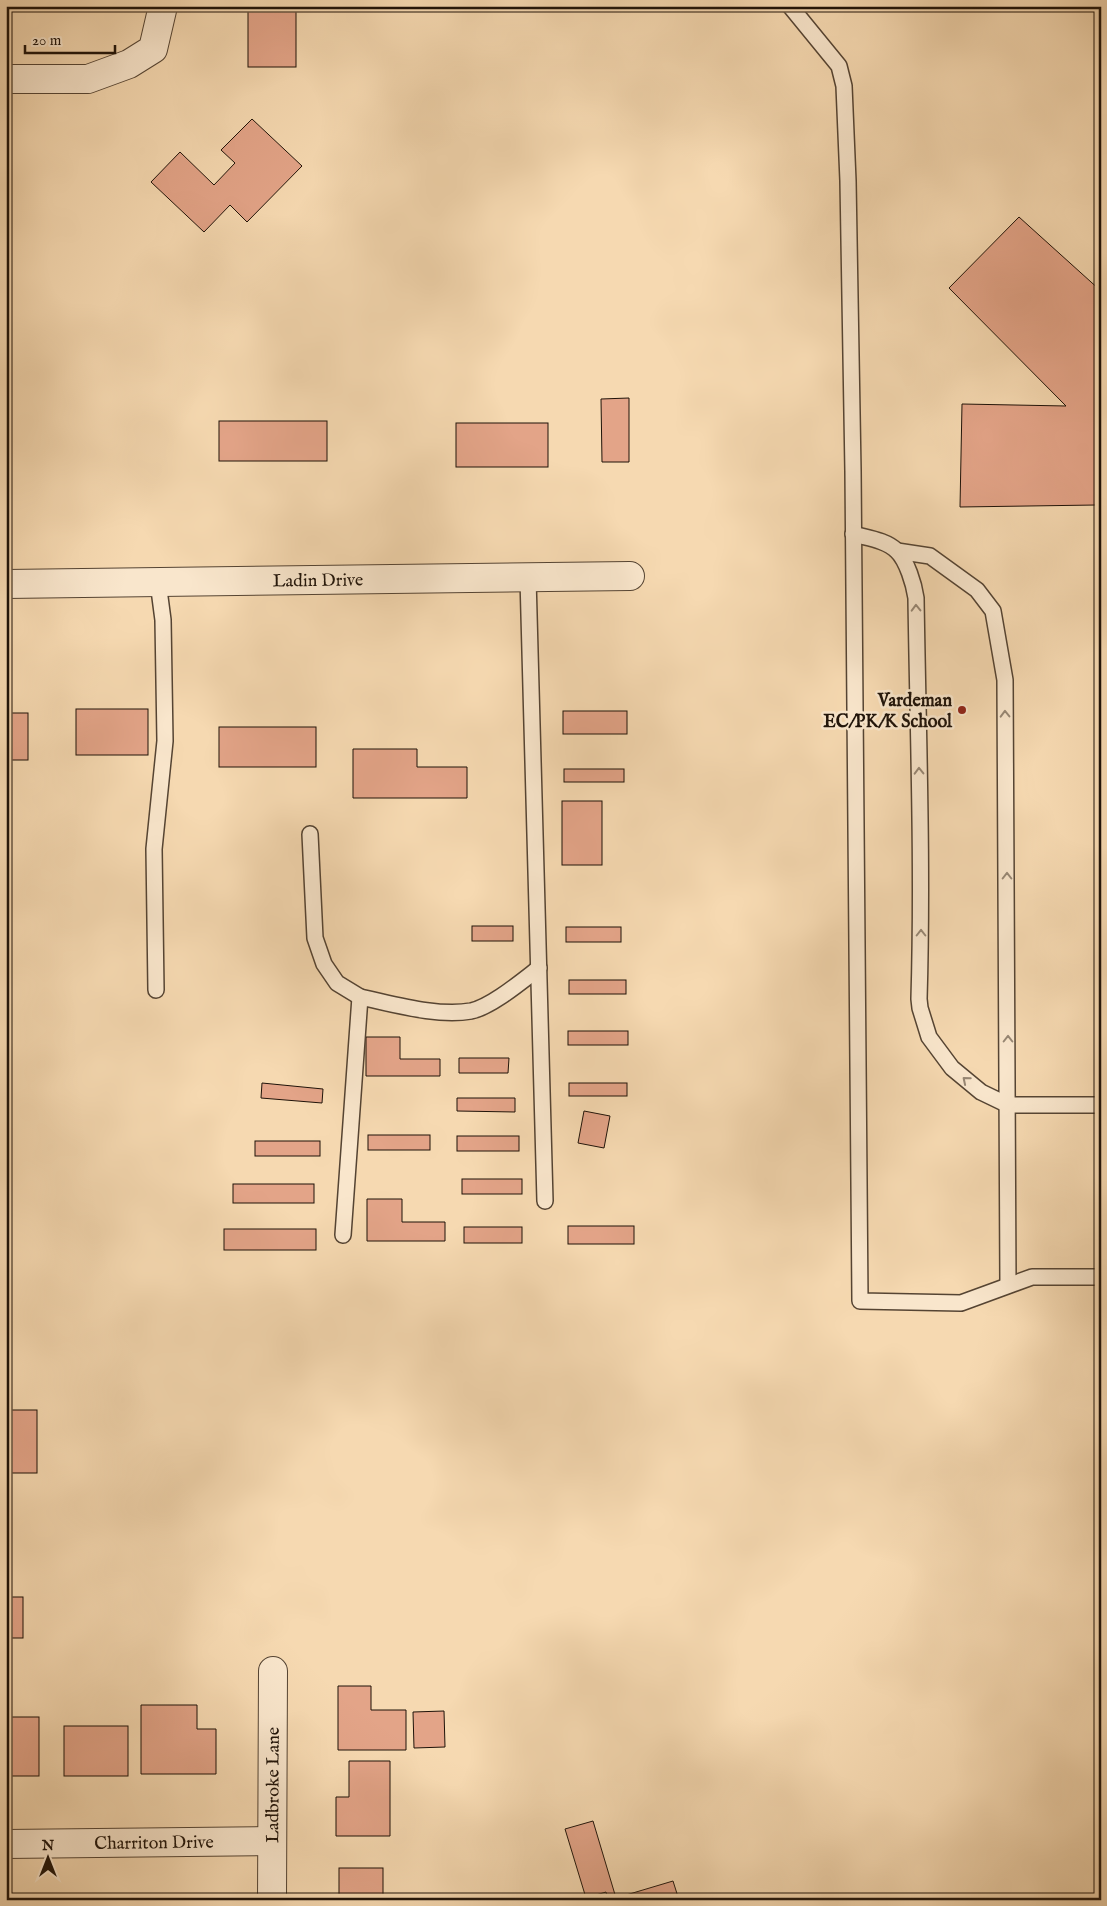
<svg xmlns="http://www.w3.org/2000/svg" width="1107" height="1906" font-family="'IM FELL English',serif">
<rect width="100%" height="100%" fill="#f6d9b1"/>
<filter id="stains"><feTurbulence type="fractalNoise" baseFrequency=".004" numOctaves="4"/><feColorMatrix values="0 0 0 0 .2 0 0 0 0 .09 0 0 0 0 .02 0 0 0 .5 -.17"/></filter>
<radialGradient id="worn" r=".72"><stop offset=".6" stop-color="#630" stop-opacity="0"/><stop offset="1" stop-color="#630" stop-opacity=".3"/></radialGradient>
<g fill="#e3a488" stroke="#1f1309">
<rect x="248" y="8" width="48" height="59"/>
<path d="M252 119 302 166 247 222 230 205 204 232 151 182 180 152 214 185 235 163 221 150Z"/>
<path d="M6 165H10L9 230H6Z"/>
<path d="M1019 217 1101 291V841H1096V505L960 507 962 404 1066 406 949 288Z"/>
<path d="M629 398V462H602L601 399Z"/>
<rect x="219" y="421" width="108" height="40"/>
<rect x="456" y="423" width="92" height="44"/>
<rect x="76" y="709" width="72" height="46"/>
<rect x="563" y="711" width="64" height="23"/>
<rect x="6" y="713" width="22" height="47"/>
<rect x="219" y="727" width="97" height="40"/>
<path d="M353 749H417V767H467V798H353Z"/>
<rect x="564" y="769" width="60" height="13"/>
<rect x="562" y="801" width="40" height="64"/>
<rect x="472" y="926" width="41" height="15"/>
<rect x="566" y="927" width="55" height="15"/>
<rect x="569" y="980" width="57" height="14"/>
<rect x="568" y="1031" width="60" height="14"/>
<path d="M366 1037H400V1059H440V1076H366Z"/>
<path d="M459 1058H509L508 1073H459Z"/>
<path d="M262 1083 323 1089 322 1103 261 1098Z"/>
<rect x="569" y="1083" width="58" height="13"/>
<path d="M457 1098H515V1112L457 1111Z"/>
<path d="M584 1111 610 1116 604 1148 578 1143Z"/>
<rect x="368" y="1135" width="62" height="15"/>
<rect x="457" y="1136" width="62" height="15"/>
<rect x="255" y="1141" width="65" height="15"/>
<rect x="462" y="1179" width="60" height="15"/>
<rect x="233" y="1184" width="81" height="19"/>
<path d="M367 1199H402V1222H445V1241H367Z"/>
<rect x="568" y="1226" width="66" height="18"/>
<rect x="464" y="1227" width="58" height="16"/>
<rect x="224" y="1229" width="92" height="21"/>
<rect x="6" y="1410" width="31" height="63"/>
<rect x="6" y="1597" width="17" height="41"/>
<path d="M338 1686H371V1710H406V1750H338Z"/>
<path d="M141 1705H197V1729H216V1774H141Z"/>
<path d="M444 1711 445 1747 414 1748 413 1712Z"/>
<rect x="6" y="1717" width="33" height="59"/>
<rect x="64" y="1726" width="64" height="50"/>
<path d="M349 1761H390V1836H336V1797H349Z"/>
<path d="M593 1821 616 1898 673 1881 679 1900H608L606 1892 586 1898 565 1829Z"/>
<rect x="339" y="1868" width="44" height="32"/>
</g>
<g fill="none" stroke-linecap="round" stroke-linejoin="round">
<defs>
<g id="lane">
<path d="M790 6 839 66 844 86 848 181 853 471 860 1301 961 1303 1032 1277H1101"/>
<path d="M853 534C867 538 886 540 897 551 907 561 914 584 916 598 918 732 923 865 919 999L920 1008 929 1037 952 1068 981 1092 1008 1105H1101"/>
<path d="M897 551 930 556 977 590 993 611 1005 680 1008 1285"/>
<path d="M528 578 545 1201"/>
<path d="M310 834 315 938 324 964 337 983 360 997"/>
<path d="M156 990 154 849 165 741 163 620 158 582"/>
<path d="M343 1235 360 997C394 1004 437 1017 471 1011 491 1007 522 981 539 968"/>
</g>
<g id="street">
<path d="M6 79H88L129 64 153 49 163 6"/>
<path id="s1" d="M6 584 630 576"/>
<path id="s2" d="M6 1844 271 1841"/>
<path id="s3" d="M272 1900 273 1671"/>
</g>
</defs>
<use href="#lane" stroke="#543" stroke-width="18"/>
<use href="#street" stroke="#543" stroke-width="30"/>
<use href="#lane" stroke="#f9e6cc" stroke-width="15"/>
<use href="#street" stroke="#f9e6cc" stroke-width="28"/>
</g>
<defs><path id="oneway-chevron" d="M-2-3.5L2.5 0L-2 3.5" fill="none" stroke-width="1.6" stroke-linecap="round" stroke-linejoin="round" transform="scale(1.25)"/></defs>
<g stroke="#978774">
<use href="#oneway-chevron" transform="translate(916 608) rotate(-91)"/>
<use href="#oneway-chevron" transform="translate(1005 714) rotate(-91)"/>
<use href="#oneway-chevron" transform="translate(919 771) rotate(-91)"/>
<use href="#oneway-chevron" transform="translate(1007 876) rotate(-90)"/>
<use href="#oneway-chevron" transform="translate(921 933) rotate(-90)"/>
<use href="#oneway-chevron" transform="translate(1008 1039) rotate(-90)"/>
<use href="#oneway-chevron" transform="translate(966 1080) rotate(-140)"/>
</g>
<circle fill="#8f2418" stroke="#f9e6cc" stroke-width="2" cx="962" cy="710" r="5"/>
<g text-anchor="middle" stroke-width="5" stroke-linejoin="round" paint-order="stroke">
<g font-size="18" fill="#1f1309" stroke="#f9e6cc">
<text dy="6" stroke="none"><textPath href="#s1" startOffset="312">Ladin Drive</textPath></text>
<text dy="6" stroke="none"><textPath href="#s3" startOffset="115">Ladbroke Lane</textPath></text>
<text dy="6" stroke="none"><textPath href="#s2" startOffset="148">Charriton Drive</textPath></text>
</g>
<g font-size="18" font-weight="bold" fill="#1f1309" stroke="#f9e6cc" text-anchor="end">
<text x="952" y="706">Vardeman<tspan x="952" dy="21">EC/PK/K School</tspan></text>
</g>
</g>
<rect width="1107" height="1906" fill="none" stroke="#f6d9b1" stroke-width="25"/>
<rect x="8" y="8" width="1092" height="1891" fill="none" stroke="#1f1309" stroke-width="2.5"/>
<rect x="12" y="12" width="1082" height="1881" fill="none" stroke="#1f1309"/>
<g transform="translate(48 1858)" stroke="#f9e6cc" stroke-width="4" paint-order="stroke">
<path d="M0-4L9 19L0 12L-9 19Z" fill="#1f1309"/>
<text y="-8" font-size="14" font-weight="bold" text-anchor="middle" fill="#1f1309">N</text>
</g>
<path d="M25 45v8h90v-8" fill="none" stroke="#1f1309" stroke-width="2.5"/>
<text x="32" y="45" font-size="15" fill="#1f1309" stroke="#f9e6cc" stroke-width="4" paint-order="stroke">20 m</text>
<rect width="100%" height="100%" filter="url(#stains)"/>
<rect width="100%" height="100%" fill="url(#worn)"/>
</svg>
